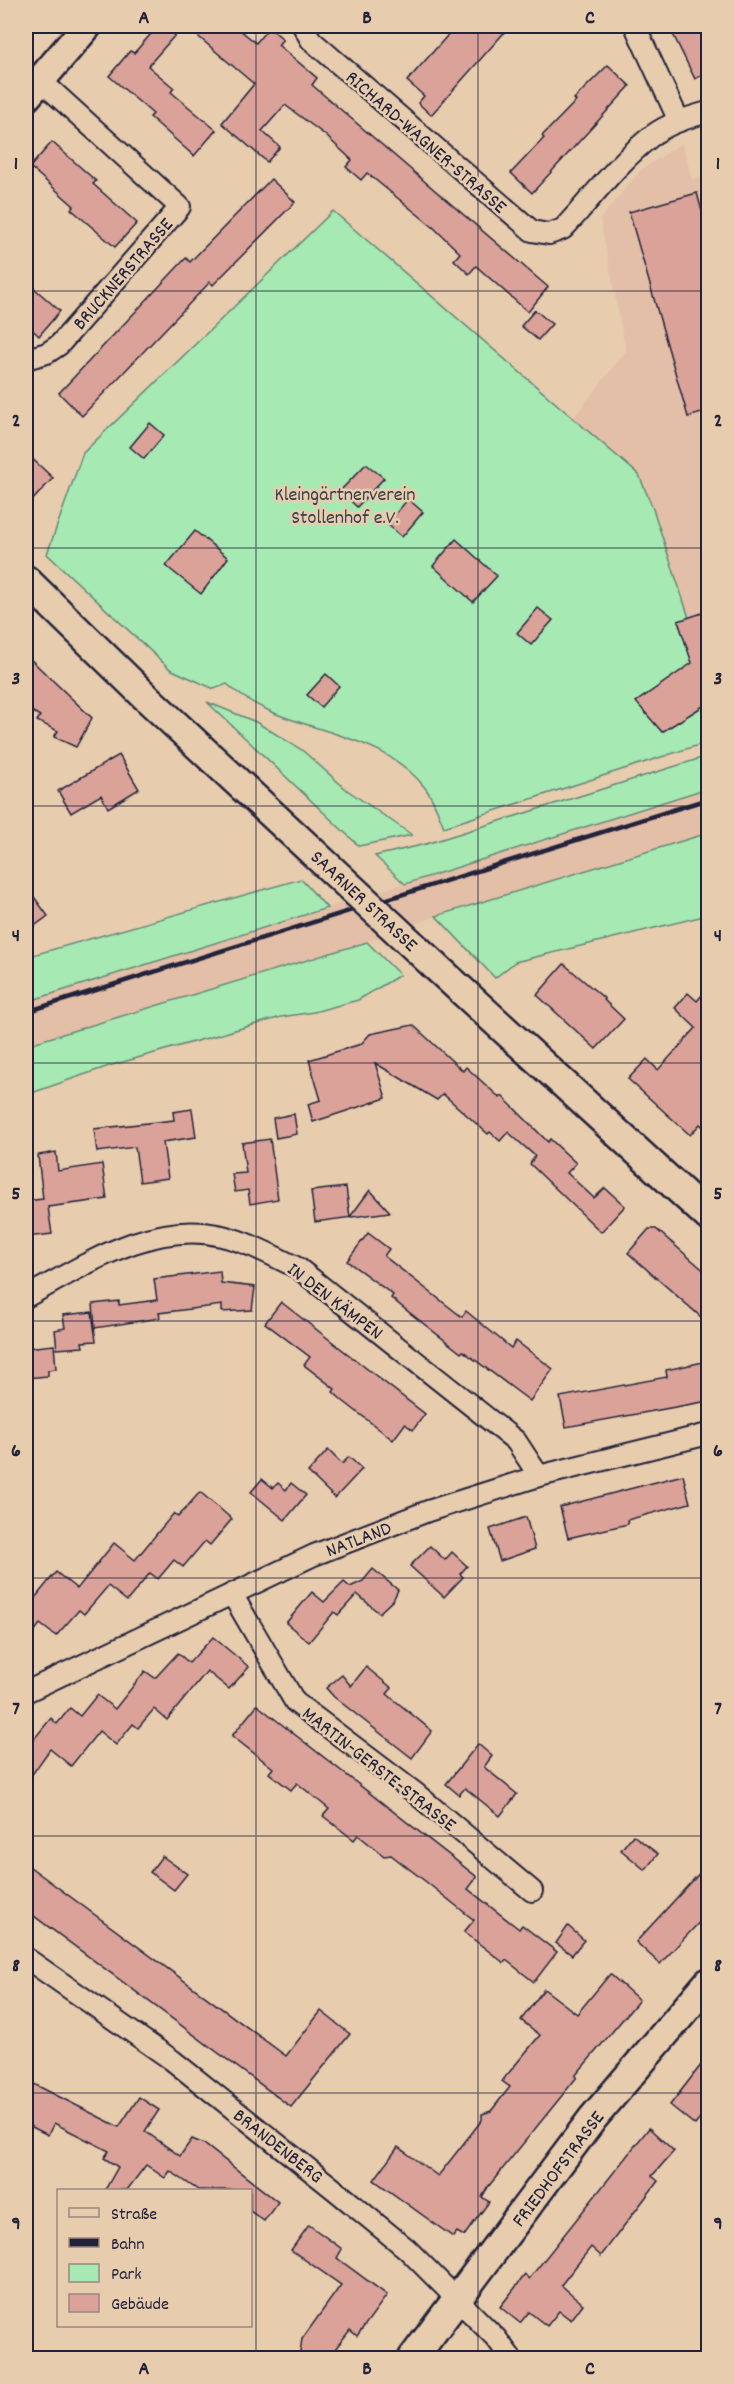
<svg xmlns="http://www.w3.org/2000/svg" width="734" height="2384" font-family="Dekko,sans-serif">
<rect width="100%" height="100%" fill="#e7ccae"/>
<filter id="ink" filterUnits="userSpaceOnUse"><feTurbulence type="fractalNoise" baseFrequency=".0167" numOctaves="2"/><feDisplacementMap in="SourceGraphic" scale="12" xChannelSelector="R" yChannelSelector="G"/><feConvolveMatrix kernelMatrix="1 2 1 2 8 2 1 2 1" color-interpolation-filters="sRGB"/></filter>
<g filter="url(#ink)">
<g fill="#e3bfa8">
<path d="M682 143 692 180 708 174V675L653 509 639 475 573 418 626 351 600 219 641 170Z"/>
<path d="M708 788V833L436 916 367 942 26 1045V1002Z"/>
</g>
<g fill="#a6e9b3" stroke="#648677" stroke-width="1.5">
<path d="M333 211 639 475 653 509 708 675V742L444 827C439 815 434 800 426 789 377 724 283 736 227 684L214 689 170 669 47 554 83 453Z"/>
<path d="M207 702 256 722 302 750 347 790 412 835 359 846Z"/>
<path d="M708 756V788L405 884 375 856 426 844Z"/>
<path d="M708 833V915L515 962 495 978 436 916Z"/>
<path d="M301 879 327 908 26 1002V957Z"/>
<path d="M367 942 400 975 358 1000 314 1012 281 1017 109 1066 26 1095V1045Z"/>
</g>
<g fill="#dba299" stroke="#22223b" stroke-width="1.5">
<path d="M158 26H183L148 66 174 88 171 92 216 130 194 156 150 117 153 114 109 76 130 51 134 53Z"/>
<path d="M186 26H235L256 43 269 27 283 39 278 45 317 78 312 85 548 287 528 312 476 266 469 274 454 260 460 253 433 227 367 173 361 180 346 167 352 160 325 135 285 105 262 131 280 147 267 162 222 123 254 84Z"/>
<path d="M456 26H510L431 115 418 103 424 96 407 81Z"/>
<path d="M669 26H702L708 39V72L695 79Z"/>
<path d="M608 65 630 86 532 193 511 173 544 138 542 136 576 101 574 99Z"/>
<path d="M52 142 96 181 93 184 137 223 115 247 71 209 74 206 30 167Z"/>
<path d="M271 179 295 202 213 285 210 282 82 416 59 393 186 258 190 262Z"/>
<path d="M697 193 708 233V305L704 307 708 324V411L688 417 629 212Z"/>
<path d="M26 281 60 311 39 336 26 324Z"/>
<path d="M535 310 552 324 538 340 521 326Z"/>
<path d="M150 423 164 435 144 459 130 447Z"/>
<path d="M26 453 53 478 26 507Z"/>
<path d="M366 464 384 478 357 507 340 491Z"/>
<path d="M408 499 423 512 402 537 387 524Z"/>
<path d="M195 531 228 558 201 594 166 566Z"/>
<path d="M456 539 497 576 473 602 433 566Z"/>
<path d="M538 608 553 620 531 645 517 633Z"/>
<path d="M708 611V703L662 732 636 702 692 663 678 621Z"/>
<path d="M26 655 92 718 76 747 54 737 58 731 37 721 40 716 26 708Z"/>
<path d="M326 674 339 686 321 707 307 695Z"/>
<path d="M119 755 139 789 108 808 101 795 71 813 58 791Z"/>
<path d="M26 886 48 916 26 932Z"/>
<path d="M564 964 605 999 604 1000 624 1019 596 1049 537 995Z"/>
<path d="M708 988V1131L700 1124 690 1135 628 1079 647 1059 658 1070 696 1028 675 1008 688 993 697 1001Z"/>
<path d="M413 1025 463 1071 466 1067 500 1098 502 1096 548 1142 550 1139 576 1163 567 1173 594 1198 605 1188 625 1206 601 1232 530 1164 535 1156 508 1132 500 1141 490 1132 488 1134 443 1094 437 1100 375 1063 386 1098 313 1122 308 1104 321 1100 309 1060 361 1044 370 1034Z"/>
<path d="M192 1109 196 1137 163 1142 168 1178 140 1182 135 1147 97 1152 94 1129 174 1120 173 1112Z"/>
<path d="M294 1114 297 1134 276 1138 273 1118Z"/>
<path d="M270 1139 278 1199 250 1204 248 1190 235 1192 232 1174 246 1173 242 1143Z"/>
<path d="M56 1152 58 1171 102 1164 107 1199 48 1207 52 1234 26 1237V1201L43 1199 38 1155Z"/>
<path d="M346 1187 350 1217 370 1190 390 1212 315 1222 311 1191Z"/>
<path d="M649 1229H656L708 1274V1323L628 1253Z"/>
<path d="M368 1233 389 1249 384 1256 462 1317 466 1311 511 1348 516 1341 553 1369 530 1401 463 1351 461 1353 391 1298 393 1295 347 1261Z"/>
<path d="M220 1271 221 1283 255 1287 252 1310 222 1312V1305L159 1313 160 1318 95 1328 93 1304 119 1301V1305L157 1300 154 1279Z"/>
<path d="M281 1302 425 1414 413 1430 405 1424 393 1440 343 1401 333 1392 335 1389 304 1365 310 1357 265 1323Z"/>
<path d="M92 1312 96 1341 82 1342 83 1347 57 1349 55 1330 65 1328 63 1315Z"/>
<path d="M54 1345 56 1369 48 1370V1376L26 1378V1348Z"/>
<path d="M708 1361V1401L566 1427 560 1397 667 1377 666 1370Z"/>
<path d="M328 1450 342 1464 349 1457 362 1469 335 1498 308 1472Z"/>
<path d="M683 1475 690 1503 627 1520 628 1524 568 1538 560 1507Z"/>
<path d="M262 1479 273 1488 278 1483 286 1490 291 1483 306 1495 285 1520 251 1492Z"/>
<path d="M200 1492 232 1519 210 1545 205 1541 183 1567 174 1560 158 1579 150 1573 127 1601 108 1586 84 1614 79 1610 56 1636 40 1624 26 1642V1609L56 1572 77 1589 114 1543 135 1560 174 1513 178 1517Z"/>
<path d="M526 1517 535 1549 500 1561 490 1529Z"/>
<path d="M430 1546 445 1560 452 1552 467 1566 460 1574 463 1577 444 1597 410 1566Z"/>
<path d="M373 1569 398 1590 393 1600 379 1613 357 1594 338 1615 334 1612 309 1642 286 1623 312 1592 324 1602 344 1582 350 1587 363 1581Z"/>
<path d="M213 1637 249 1667 229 1689 207 1671 167 1720 154 1709 138 1728 133 1724 116 1745 99 1731 71 1766 50 1749 26 1783V1749L51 1718 57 1724 70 1708 80 1716 97 1695 115 1709 145 1671 155 1678 178 1653 189 1663Z"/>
<path d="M366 1667 392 1688 387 1694 432 1731 412 1758 334 1697 326 1688 342 1675 351 1686Z"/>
<path d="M257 1705 477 1877 468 1889 519 1929 522 1925 557 1952 534 1982 506 1960 504 1963 464 1932 474 1920 425 1881 391 1855 384 1856 358 1835 354 1840 323 1816 329 1809 297 1783 291 1790 269 1773 273 1768 232 1736Z"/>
<path d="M478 1744 492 1756 484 1767 517 1794 500 1816 465 1788 459 1795 446 1784Z"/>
<path d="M633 1835 658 1854 645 1870 621 1850Z"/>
<path d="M162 1856 187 1874 174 1890 150 1872Z"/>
<path d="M26 1864 286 2056 321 2011 350 2034 291 2107 26 1910Z"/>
<path d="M708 1864V1913L660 1964 636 1942Z"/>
<path d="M568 1926 584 1940 572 1955 556 1943Z"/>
<path d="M610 1974 639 2000 575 2076 577 2077 488 2187 482 2197 489 2202 464 2236 457 2232 453 2237 374 2180 398 2147 438 2176 482 2120V2114L491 2111 510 2087 502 2081 540 2035 521 2020 544 1989 577 2014Z"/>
<path d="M708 2056V2109L695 2125 670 2105Z"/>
<path d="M26 2080 119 2127 139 2097 159 2110 145 2131 180 2156 192 2139 204 2144 278 2202 264 2221 250 2211V2190H198L170 2171 165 2178 146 2165 127 2190H105L118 2167 104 2158 109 2151 54 2123 48 2135 26 2124Z"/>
<path d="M649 2128 674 2151 652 2176 658 2181 601 2256 591 2247 561 2285 583 2304 571 2320 559 2311 547 2326 529 2312 520 2323 500 2307 525 2275 529 2279Z"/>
<path d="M309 2225 342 2249 337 2258 387 2295 357 2336 350 2330 328 2358H304L300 2352 302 2339 341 2285 291 2250Z"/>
</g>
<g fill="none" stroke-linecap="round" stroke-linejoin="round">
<defs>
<g id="street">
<path d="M303 26 311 40 532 231 549 234 563 229C592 198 619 161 653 135 669 123 690 117 708 112"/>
<path d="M635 26 679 121"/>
<path d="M26 359 47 353 59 345 180 207 40 80"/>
<path d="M26 1297C84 1266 151 1219 222 1236 248 1242 273 1256 298 1268L516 1441 539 1476"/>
<path d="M232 1594 295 1702 414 1792 532 1891"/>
<path d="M26 1692 314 1555 428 1511 539 1476 708 1434"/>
<path d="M26 1958 172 2060 335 2190 407 2249 496 2338 511 2358"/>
</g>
<g id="secondary">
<path d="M26 97 87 26"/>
<path d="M26 580 148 699 332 870"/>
<path d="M434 965 708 1216"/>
<path d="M413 2358 593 2118 708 1983"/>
</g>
</defs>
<use href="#street" stroke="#22223b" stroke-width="24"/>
<use href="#secondary" stroke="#22223b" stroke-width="33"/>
<use href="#street" stroke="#e7ccae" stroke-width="20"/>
<use href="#secondary" stroke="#e7ccae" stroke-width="28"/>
<path stroke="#22223b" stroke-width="4.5" d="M26 1012 708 799"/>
<defs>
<path id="secondary-bridge" d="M332 870 434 965"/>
</defs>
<use href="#secondary-bridge" stroke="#22223b" stroke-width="33" stroke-linecap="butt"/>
<use href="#secondary-bridge" stroke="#e7ccae" stroke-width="28"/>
</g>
</g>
<path fill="none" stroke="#22223b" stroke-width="1.5" stroke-opacity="0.55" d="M256 26V2358M478 26V2358M26 291H708M26 548H708M26 806H708M26 1063H708M26 1321H708M26 1578H708M26 1836H708M26 2093H708"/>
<g text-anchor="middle" stroke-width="5" stroke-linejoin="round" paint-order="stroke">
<g font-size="20" fill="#22223b" stroke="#e7ccae">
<text transform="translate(427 141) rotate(41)" y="7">RICHARD-WAGNER-STRASSE</text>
<text transform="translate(122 273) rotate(-49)" y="7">BRUCKNERSTRASSE</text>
<text transform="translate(365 900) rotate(43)" y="7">SAARNER STRASSE</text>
<text transform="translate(336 1300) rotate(37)" y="7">IN DEN KÄMPEN</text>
<text transform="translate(358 1538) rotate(-21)" y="7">NATLAND</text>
<text transform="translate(380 1768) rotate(38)" y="7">MARTIN-GERSTE-STRASSE</text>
<text transform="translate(279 2145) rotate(38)" y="7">BRANDENBERG</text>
<text transform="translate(557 2168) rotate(-53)" y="7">FRIEDHOFSTRASSE</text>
</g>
<g font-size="20" fill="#36404d" stroke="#e7ccae">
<text x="345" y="500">Kleingärtnerverein<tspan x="345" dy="23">Stollenhof e.V.</tspan></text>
</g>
</g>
<rect width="734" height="2384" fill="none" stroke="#e7ccae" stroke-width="66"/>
<rect x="57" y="2189" width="195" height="138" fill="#e7ccae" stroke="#988880" stroke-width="1.5"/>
<rect x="69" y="2208" width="30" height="9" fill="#e7ccae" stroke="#988880" stroke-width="1.5"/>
<text x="111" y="2219" font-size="18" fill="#22223b">Straße</text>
<rect x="69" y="2238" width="30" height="9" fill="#22223b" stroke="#988880" stroke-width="1.5"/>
<text x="111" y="2249" font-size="18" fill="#22223b">Bahn</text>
<rect x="69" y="2264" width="30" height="18" fill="#a6e9b3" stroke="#988880" stroke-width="1.5"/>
<text x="111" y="2279" font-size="18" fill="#22223b">Park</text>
<rect x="69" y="2294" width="30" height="18" fill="#dba299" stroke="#988880" stroke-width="1.5"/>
<text x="111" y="2309" font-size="18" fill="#22223b">Gebäude</text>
<rect x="33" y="33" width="668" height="2318" fill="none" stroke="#22223b" stroke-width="2"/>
<g font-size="20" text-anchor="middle" font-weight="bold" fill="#22223b">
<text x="144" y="23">A</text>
<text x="367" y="23">B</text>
<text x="590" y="23">C</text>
<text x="16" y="169">1</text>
<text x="718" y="169">1</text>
<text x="16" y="426">2</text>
<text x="718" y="426">2</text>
<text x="16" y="684">3</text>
<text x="718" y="684">3</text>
<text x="16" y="941">4</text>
<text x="718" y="941">4</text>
<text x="16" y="1199">5</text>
<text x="718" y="1199">5</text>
<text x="16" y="1456">6</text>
<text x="718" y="1456">6</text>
<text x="16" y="1714">7</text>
<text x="718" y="1714">7</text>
<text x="16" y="1971">8</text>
<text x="718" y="1971">8</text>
<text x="16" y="2229">9</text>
<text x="718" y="2229">9</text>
<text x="144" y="2374">A</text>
<text x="367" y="2374">B</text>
<text x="590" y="2374">C</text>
</g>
</svg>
